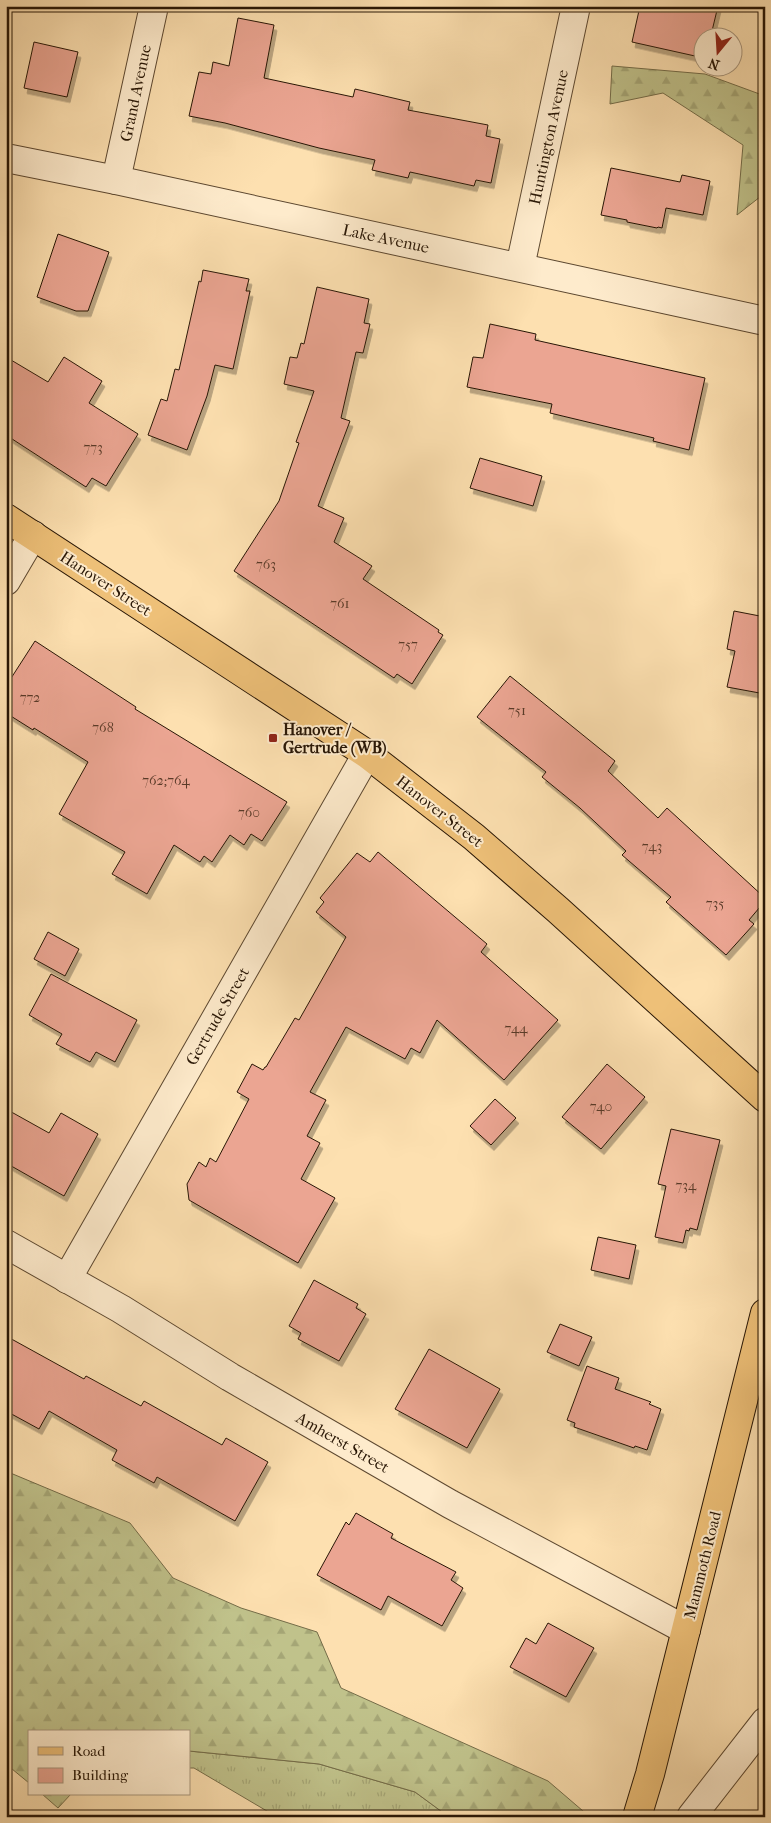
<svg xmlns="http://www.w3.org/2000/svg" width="771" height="1823" font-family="'IM FELL French Canon',serif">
<defs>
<pattern id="grass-tufts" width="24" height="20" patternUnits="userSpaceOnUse" patternTransform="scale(1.25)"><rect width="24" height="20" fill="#c0c28b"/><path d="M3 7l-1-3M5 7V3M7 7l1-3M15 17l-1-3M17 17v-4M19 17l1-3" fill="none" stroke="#a5a676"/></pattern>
<pattern id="forest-firs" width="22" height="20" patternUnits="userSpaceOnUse" patternTransform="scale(1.25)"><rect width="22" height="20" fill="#c0c28b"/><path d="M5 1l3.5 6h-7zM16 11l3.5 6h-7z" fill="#a5a676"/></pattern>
<filter id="shadow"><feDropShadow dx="3" dy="5.5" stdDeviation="0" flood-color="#0004"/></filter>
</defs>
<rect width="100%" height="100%" fill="#fde0b0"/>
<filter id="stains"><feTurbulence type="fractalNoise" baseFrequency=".004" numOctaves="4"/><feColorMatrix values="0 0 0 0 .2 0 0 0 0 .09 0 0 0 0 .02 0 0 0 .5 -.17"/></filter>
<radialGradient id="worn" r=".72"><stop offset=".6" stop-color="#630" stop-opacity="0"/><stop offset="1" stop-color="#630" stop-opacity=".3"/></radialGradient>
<path fill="url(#grass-tufts)" stroke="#746c48" d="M189 1751 319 1764 415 1792 449 1817H277L194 1768H189Z"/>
<g fill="url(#forest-firs)" stroke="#746c48">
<path d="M612 66 705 74 765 96V193L737 215 743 145 663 93 610 104Z"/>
<path d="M8 1472 130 1523 173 1578 241 1608 317 1632 341 1688 548 1781 590 1817H449L415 1792 319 1764 189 1751V1732H29V1783L6 1764V1473Z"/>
<path d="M42 1794H71L58 1808Z"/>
</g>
<g fill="#eba592" stroke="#281605" filter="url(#shadow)">
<path d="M640 6H718L712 31 735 37 734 42V38H704V58L632 42Z"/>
<path d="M238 18 274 25 264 78 353 97 355 89 410 102 408 110 488 125 486 136 500 139 491 183 476 180 474 186 410 172 408 178 372 170 375 160 319 148 225 123 189 116 199 72 211 74 213 62 229 66Z"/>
<path d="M34 42 78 52 67 97 24 88Z"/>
<path d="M611 168 680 182 682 175 710 181 703 215 666 208 662 228 658 227 657 228 627 222V220L601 215Z"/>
<path d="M58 234 109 252 88 311H76L37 297Z"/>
<path d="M203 270 249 279 246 291H250L233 369 215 365 207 396 187 450 148 435 161 399 167 401 175 369 179 370 199 281 201 282Z"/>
<path d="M317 287 369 299 364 323 370 324 363 353 356 352 341 418 350 421 318 506 344 518 334 542 372 566 363 579 439 630 438 632 443 635 412 684 397 674 394 678 234 571 279 501 299 443 296 442 314 391 284 384 290 357 297 358 301 343 304 344Z"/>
<path d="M490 324 536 334 535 340 705 378 689 450 653 441 654 438 550 413 552 404 467 387 473 357 483 358Z"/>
<path d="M6 357 48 382 64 357 102 381 89 403 138 434 106 486 92 478 86 487 6 435Z"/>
<path d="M480 458 542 476 533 506 470 488Z"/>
<path d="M734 611 765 617V694L727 687 735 651 727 649Z"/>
<path d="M35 641 136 707 135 709 287 802 262 841 251 834 244 845 230 835 212 862 204 856 200 862 174 845 147 894 112 874 125 852 59 814 88 762 34 728 33 730 6 713V686Z"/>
<path d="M510 676 615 761 608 771 658 818 667 808 765 898V901L749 920 754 924 726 955 666 902 671 897 622 855 626 851 580 808 542 777 546 772 477 717Z"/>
<path d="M378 852 487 944 481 952 558 1020 504 1080 437 1020 420 1053 411 1048 405 1059 346 1027 310 1092 326 1100 307 1136 320 1143 301 1179 335 1198 298 1263 189 1200 187 1184 199 1162 206 1167 210 1158 216 1162 249 1099 237 1092 252 1064 263 1070 265 1067H266L295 1018 299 1020 346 937 316 912 324 902 320 898 357 853 370 862Z"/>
<path d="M48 932 79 949 65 976 34 959Z"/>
<path d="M51 974 137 1020 115 1062 96 1052 90 1062 56 1044 62 1034 29 1015Z"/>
<path d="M607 1064 645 1097 601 1149 562 1117Z"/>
<path d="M495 1099 516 1118 491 1145 470 1126Z"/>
<path d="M6 1109 49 1133 61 1113 98 1134 64 1196 6 1163Z"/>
<path d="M671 1129 720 1140 697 1230 690 1228 689 1231 686 1230 683 1243 655 1237 666 1186 658 1184Z"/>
<path d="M598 1237 636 1245 629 1279 591 1270Z"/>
<path d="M314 1280 358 1304 356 1308 366 1314 339 1361 298 1339 301 1333 289 1326Z"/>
<path d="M560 1324 592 1337 579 1366 547 1352Z"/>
<path d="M6 1336 84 1379 86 1376 141 1406 144 1401 222 1445 226 1438 268 1462 235 1521 157 1477 154 1483 112 1460 117 1450 49 1411 39 1429 6 1411Z"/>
<path d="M429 1349 500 1389 467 1448 395 1409Z"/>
<path d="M587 1366 619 1378 615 1389 651 1402 649 1404 661 1409 647 1450 635 1446 634 1448 574 1427 575 1423 567 1420Z"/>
<path d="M356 1513 393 1534 391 1538 456 1572 451 1580 463 1588 442 1626 388 1596 381 1610 317 1575 346 1522 349 1525Z"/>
<path d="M548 1623 594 1648 566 1697 510 1667 526 1638 536 1644Z"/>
</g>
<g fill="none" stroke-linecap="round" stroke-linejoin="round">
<defs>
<g id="minor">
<path d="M6 158 116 180 765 321"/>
<path d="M116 180 154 6"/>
<path d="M520 267 576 6"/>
<path d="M6 581 33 535"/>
<path d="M6 1244 121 1309 230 1377 450 1504 686 1630"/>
<path d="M67 1279 367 754"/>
<path d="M691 1817 765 1722"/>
</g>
<g id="major">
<path d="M6 518 367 754 474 837 558 910 765 1098"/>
<path d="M637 1817 650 1774 765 1313"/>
</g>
</defs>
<use href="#minor" stroke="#5d4830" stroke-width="30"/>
<use href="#major" stroke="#281605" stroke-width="30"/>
<use href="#minor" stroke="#feebcc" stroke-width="28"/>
<use href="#major" stroke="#eec078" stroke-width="28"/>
</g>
<rect fill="#8f2418" stroke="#feebcc" stroke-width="2" x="268" y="733" width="10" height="10" rx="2.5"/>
<g text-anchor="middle" stroke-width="4" stroke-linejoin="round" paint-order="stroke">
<g font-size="14" fill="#593a28">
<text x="93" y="452">773</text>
<text x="266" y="569">763</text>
<text x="340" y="608">761</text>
<text x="408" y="649">757</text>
<text x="30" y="702">772</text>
<text x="517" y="715">751</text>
<text x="103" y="732">768</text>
<text x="166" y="785">762;764</text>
<text x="249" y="817">760</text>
<text x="652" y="851">743</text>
<text x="715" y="908">735</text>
<text x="516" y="1033">744</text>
<text x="601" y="1111">740</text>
<text x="686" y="1190">734</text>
</g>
<g font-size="16" fill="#281605" stroke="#feebcc">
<text transform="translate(135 93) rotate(-78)" y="6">Grand Avenue</text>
<text transform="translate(548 137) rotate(-78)" y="6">Huntington Avenue</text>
<text transform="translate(386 238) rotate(12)" y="6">Lake Avenue</text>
<text transform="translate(106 583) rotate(33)" y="6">Hanover Street</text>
<text transform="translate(440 811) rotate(38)" y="6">Hanover Street</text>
<text transform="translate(217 1016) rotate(-60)" y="6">Gertrude Street</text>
<text transform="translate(343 1442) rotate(30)" y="6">Amherst Street</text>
<text transform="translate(702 1565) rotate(-76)" y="6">Mammoth Road</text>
</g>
<g font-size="16" font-weight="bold" fill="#281605" stroke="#feebcc" text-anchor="start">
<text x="283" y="735">Hanover /<tspan x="283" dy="18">Gertrude (WB)</tspan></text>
</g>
</g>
<rect width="771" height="1823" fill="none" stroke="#fde0b0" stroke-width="25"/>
<rect x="8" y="8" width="756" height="1808" fill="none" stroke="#281605" stroke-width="2.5"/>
<rect x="12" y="12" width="746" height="1798" fill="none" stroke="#281605"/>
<rect x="28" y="1730" width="162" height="65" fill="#feebcc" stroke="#a8967c"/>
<rect x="38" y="1747" width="25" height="8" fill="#eec078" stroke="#a8967c"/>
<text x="72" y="1756" font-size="15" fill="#281605">Road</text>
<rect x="38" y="1768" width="25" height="15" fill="#eba592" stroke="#a8967c"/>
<text x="72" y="1780" font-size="15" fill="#281605">Building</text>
<g transform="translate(718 52) rotate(198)"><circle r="24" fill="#feebcc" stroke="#a8967c"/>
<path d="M0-4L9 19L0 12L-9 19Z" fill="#8f2418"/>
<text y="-8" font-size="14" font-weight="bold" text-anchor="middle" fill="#281605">N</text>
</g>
<rect width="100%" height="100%" filter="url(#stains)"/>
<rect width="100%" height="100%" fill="url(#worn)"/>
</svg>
